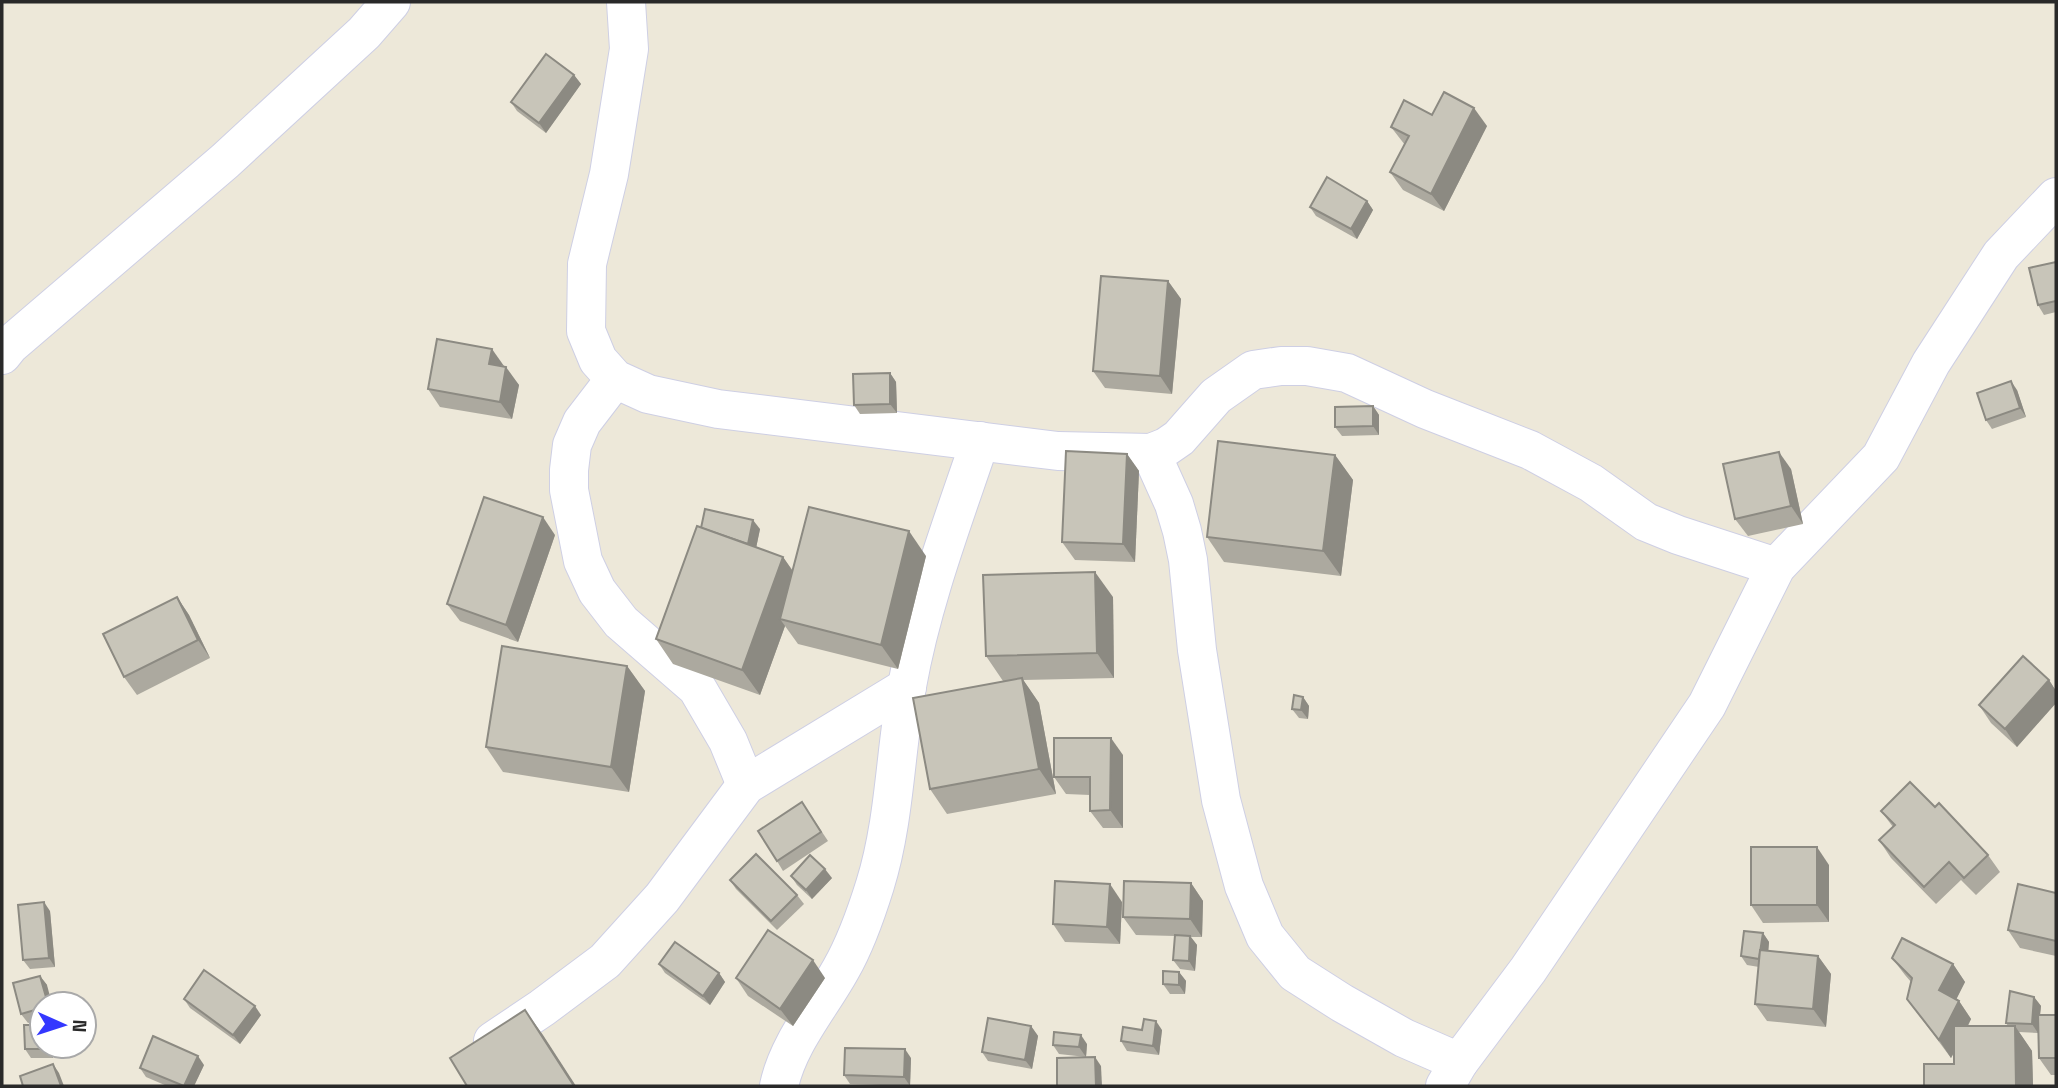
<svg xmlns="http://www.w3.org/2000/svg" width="2058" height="1088" font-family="'Space Grotesk',sans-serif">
<rect width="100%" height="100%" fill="#ede8d9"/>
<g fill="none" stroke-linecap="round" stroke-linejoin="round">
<defs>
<g id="minor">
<path d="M626 2 629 49 609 174 587 264 586 331 598 360 615 379 648 394 718 409 1058 451 1151 453 1166 447 1179 438 1216 396 1253 370 1281 366H1307L1347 373 1425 409 1530 450 1591 483 1646 522 1678 535 1776 567"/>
<path d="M2 355 10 345 225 161 364 33 391 2"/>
<path d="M615 379 582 422 572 445 569 470V490L583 561 597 591 621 622 697 688 728 741 746 785"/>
<path d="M1151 453 1174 504 1182 531 1188 560 1197 650 1221 800 1244 886 1265 936 1295 973 1342 1003 1404 1038 1459 1062"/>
<path d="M493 1041 542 1008 605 961 662 898 746 785 907 687"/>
<path d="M779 1086C788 1043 820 1007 841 969 856 943 866 914 875 885 895 821 895 752 907 686 922 602 953 521 980 441"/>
<path d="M1445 1086 1459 1062 1528 970 1707 705 1776 567 1881 457 1931 363 2001 255 2056 197"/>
</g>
</defs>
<use href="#minor" stroke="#cecfe4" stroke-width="40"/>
<use href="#minor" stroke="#fff" stroke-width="38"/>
</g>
<g fill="#aca99f">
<path d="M574 75 581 84 546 133 517 111 511 102Z"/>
<path d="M1432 115 1487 126 1444 211 1403 190 1390 172 1405 145 1391 127Z"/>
<path d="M1367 201 1373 210 1357 239 1316 216 1310 207Z"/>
<path d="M2056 262V312L2044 315 2038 305Z"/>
<path d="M1168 281 1181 299 1172 394 1105 388 1093 371Z"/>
<path d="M504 367 519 385 512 419 440 407 428 389Z"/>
<path d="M890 373 896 382 897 413 860 414 854 405Z"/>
<path d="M2017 390 2026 417 1992 429 1986 420Z"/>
<path d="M1373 406 1379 415V435L1342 436 1335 427Z"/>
<path d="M1127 454 1139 471 1135 562 1075 560 1062 542Z"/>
<path d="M1335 455 1353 480 1341 576 1224 562 1207 537Z"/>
<path d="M1791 469 1803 524 1748 536 1735 519Z"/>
<path d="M701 528 760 529 756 548 783 557 793 571 926 556 898 669 798 644 785 626 760 695 673 664 656 639Z"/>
<path d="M555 535 518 642 460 621 447 604Z"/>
<path d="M177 597 189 615 210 658 137 695 124 677Z"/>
<path d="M1113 597 1114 678 1023 680 1039 703 1056 794 947 814 930 789 1003 681 986 656Z"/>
<path d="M627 666 645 691 629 792 503 772 486 747Z"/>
<path d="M2049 680 2056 691V703L2017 747 1991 723 1979 705Z"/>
<path d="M1303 697 1309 706 1308 719 1299 718 1292 709Z"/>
<path d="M1123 755V828H1103L1090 811V795L1066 794 1054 777Z"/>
<path d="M802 802 828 841 783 871 777 861Z"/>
<path d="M1935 807 1988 855 2000 872 1976 895 1961 880 1936 904 1891 858 1879 840 1893 827 1881 811Z"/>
<path d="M1829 865V922L1763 923 1751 905Z"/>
<path d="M791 876 832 878 812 899 797 885Z"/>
<path d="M730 880 797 895 804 904 777 930 736 889Z"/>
<path d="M1191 883 1203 901 1202 937H1191L1197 945 1195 971 1180 969 1173 960 1175 936 1136 935 1123 917Z"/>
<path d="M2056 893V956L2020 948 2008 930Z"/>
<path d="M1122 902 1120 944 1065 942 1053 924Z"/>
<path d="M50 911 55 967 30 969 23 960Z"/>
<path d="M1763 933 1769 942 1768 951 1818 956 1831 974 1826 1027 1767 1021 1755 1004 1759 967 1747 965 1741 956Z"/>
<path d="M1892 958 1953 964 1965 982 1956 999 1959 1001 1971 1019 1968 1026H2008L2006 1023 2034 997 2041 1006 2040 1015H2056V1075H2051L2039 1058 2038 1033 2019 1032 2032 1051 2033 1086H1924L1954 1064V1053L1951 1058 1907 999 1911 982 1905 975Z"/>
<path d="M659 964 719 973 725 982 710 1005 665 973Z"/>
<path d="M1179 972 1186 981 1185 994H1170L1163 984Z"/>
<path d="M40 976 47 985 42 1004V1019L28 1023 21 1014Z"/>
<path d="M736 978H825L793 1026 748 996Z"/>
<path d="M184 999 261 1015 240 1044 190 1008Z"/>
<path d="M1031 1026 1038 1036 1032 1069 988 1061 982 1052Z"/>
<path d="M1142 1030H1162L1159 1055 1127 1051 1121 1041Z"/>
<path d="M1087 1044 1086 1057 1059 1054 1053 1045Z"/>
<path d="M53 1046V1058H31L25 1049Z"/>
<path d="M911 1058 910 1086 850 1084 844 1075Z"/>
<path d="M204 1065 194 1086H167L146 1077 140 1068Z"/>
</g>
<g fill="#8c8a82">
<path d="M574 75 581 84 546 133 539 123Z"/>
<path d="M1474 108 1487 126 1444 211 1431 194Z"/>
<path d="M1367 201 1373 210 1357 239 1351 229Z"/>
<path d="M1168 281 1181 299 1172 394 1160 376Z"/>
<path d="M492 349 504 366 489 364Z"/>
<path d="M506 367 519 385 512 419 500 402Z"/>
<path d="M890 373 896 382 897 413 890 404Z"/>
<path d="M2011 381 2017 390 2026 417 2020 408Z"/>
<path d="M1373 406 1379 415V435L1373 426Z"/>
<path d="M1779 452 1791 469 1803 524 1791 506Z"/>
<path d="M1127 454 1139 471 1135 562 1123 544Z"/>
<path d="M1335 455 1353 480 1341 576 1323 551Z"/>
<path d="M543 517 555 535 518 642 506 625Z"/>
<path d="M753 520 760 529 755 553 748 544Z"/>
<path d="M909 531 926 556 898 669 881 645Z"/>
<path d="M783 557 800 582 780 619 785 626 760 695 742 670Z"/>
<path d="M1095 572 1113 597 1114 678 1097 653Z"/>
<path d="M177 597 189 615 210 658 198 640Z"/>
<path d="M627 666 645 691 629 792 611 767Z"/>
<path d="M1022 678 1039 703 1056 794 1039 769Z"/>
<path d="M2049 680 2056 691V703L2017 747 2005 729Z"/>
<path d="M1303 697 1309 706 1308 719 1301 710Z"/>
<path d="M1111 738 1123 755V828L1110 810Z"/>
<path d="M1817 847 1829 865V922L1817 905Z"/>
<path d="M825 869 832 878 812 899 806 890Z"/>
<path d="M1191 883 1203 901 1202 937 1190 919Z"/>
<path d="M1110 884 1122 902 1120 944 1107 927Z"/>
<path d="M44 902 50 911 55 967 49 958Z"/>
<path d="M1763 933 1769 942 1767 968 1760 959Z"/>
<path d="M1190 936 1197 945 1195 971 1189 961Z"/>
<path d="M1818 956 1831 974 1826 1027 1813 1009Z"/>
<path d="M813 960 825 978 793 1026 780 1009Z"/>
<path d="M1953 964 1965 982 1952 1008 1939 990Z"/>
<path d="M1179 972 1186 981 1185 994 1179 985Z"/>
<path d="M719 973 725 982 710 1005 703 996Z"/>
<path d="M40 976 47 985 52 1004H48Z"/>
<path d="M2034 997 2041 1006 2038 1033 2032 1024Z"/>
<path d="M1959 1001 1971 1019 1951 1058 1939 1040Z"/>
<path d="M255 1006 261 1015 240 1044 233 1035Z"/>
<path d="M525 1010 543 1035 576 1086H574Z"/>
<path d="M1156 1021 1162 1030 1159 1055 1153 1046Z"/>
<path d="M1031 1026 1038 1036 1032 1069 1025 1060Z"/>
<path d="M2015 1026 2032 1051 2033 1086H2016Z"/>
<path d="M1081 1035 1087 1044 1086 1057 1079 1047Z"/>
<path d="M47 1046H53V1058L47 1049Z"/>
<path d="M905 1049 911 1058 910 1086 904 1077Z"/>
<path d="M198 1056 204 1065 194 1086H184Z"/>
<path d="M1095 1057 1101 1066 1102 1086H1096Z"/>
<path d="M53 1064 59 1073 64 1086H61Z"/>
</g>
<g fill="#c8c5b9" stroke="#8c8a82" stroke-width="2">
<path d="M546 54 574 75 539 123 511 102Z"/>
<path d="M1444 92 1474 108 1431 194 1390 172 1409 136 1391 127 1404 100 1432 115Z"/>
<path d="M1327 177 1367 201 1351 229 1310 207Z"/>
<path d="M2056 262V301L2038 305 2029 268Z"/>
<path d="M1101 276 1168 281 1160 376 1093 371Z"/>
<path d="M437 339 492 349 489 364 506 367 500 402 428 389Z"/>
<path d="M890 373V404L854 405 853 374Z"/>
<path d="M2011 381 2020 408 1986 420 1977 393Z"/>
<path d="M1373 406V426L1335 427V407Z"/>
<path d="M1218 441 1335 455 1323 551 1207 537Z"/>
<path d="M1066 451 1127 454 1123 544 1062 542Z"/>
<path d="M1779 452 1791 506 1735 519 1723 464Z"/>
<path d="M484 497 543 517 506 625 447 604Z"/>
<path d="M809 507 909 531 881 645 780 619Z"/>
<path d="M705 509 753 520 748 544 701 528Z"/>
<path d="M697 526 783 557 742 670 656 639Z"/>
<path d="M1095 572 1097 653 986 656 983 575Z"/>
<path d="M177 597 198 640 124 677 103 634Z"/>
<path d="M502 646 627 666 611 767 486 747Z"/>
<path d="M2023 656 2049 680 2005 729 1979 705Z"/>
<path d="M1022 678 1039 769 930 789 913 698Z"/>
<path d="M1294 695 1303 697 1301 710 1292 709Z"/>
<path d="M1054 738H1111L1110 810 1090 811V777H1054Z"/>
<path d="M1910 782 1935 807 1939 803 1988 855 1964 878 1949 862 1924 887 1879 840 1895 825 1881 811Z"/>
<path d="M802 802 821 832 777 861 758 831Z"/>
<rect x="1751" y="847" width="66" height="58"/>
<path d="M756 854 797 895 771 921 730 880Z"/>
<path d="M810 855 825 869 806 890 791 876Z"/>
<path d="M1055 881 1110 884 1107 927 1053 924Z"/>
<path d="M1124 881 1191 883 1190 919 1123 917Z"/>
<path d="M2018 884 2056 893V941L2008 930Z"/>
<path d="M44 902 49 958 23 960 18 905Z"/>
<path d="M768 930 813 960 780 1009 736 978Z"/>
<path d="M1744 931 1763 933 1759 959 1741 956Z"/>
<path d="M1175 935 1190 936 1189 961 1173 960Z"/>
<path d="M1902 938 1953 964 1939 990 1959 1001 1939 1040 1907 999 1912 978 1892 958Z"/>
<path d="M675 942 719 973 703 996 659 964Z"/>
<path d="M1760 950 1818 956 1813 1009 1755 1004Z"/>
<path d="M204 970 255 1006 233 1035 184 999Z"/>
<path d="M1163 971 1179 972V985L1163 984Z"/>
<path d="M40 976 48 1004H42V1008L21 1014 13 983Z"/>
<path d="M2010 991 2034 997 2032 1024 2006 1023Z"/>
<path d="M525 1010 574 1086H467L450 1058Z"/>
<path d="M2038 1015H2056V1058H2039Z"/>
<path d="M988 1018 1031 1026 1025 1060 982 1052Z"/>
<path d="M1144 1019 1156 1021 1153 1046 1121 1041 1123 1027 1142 1030Z"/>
<path d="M24 1025H42V1046H47V1049H25Z"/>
<path d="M1954 1026H2015L2016 1086H1924V1064H1954Z"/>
<path d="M1054 1032 1081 1035 1079 1047 1053 1045Z"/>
<path d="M153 1036 198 1056 184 1086 140 1068Z"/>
<path d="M845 1048 905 1049 904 1077 844 1075Z"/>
<path d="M1095 1057 1096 1086H1057V1058Z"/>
<path d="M53 1064 61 1086H23L20 1076Z"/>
</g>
<rect width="2058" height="1088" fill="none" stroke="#292929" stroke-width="7"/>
<g transform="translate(63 1025) rotate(93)"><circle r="33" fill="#ffffff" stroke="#a9a9a9" stroke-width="2"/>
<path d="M0-5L12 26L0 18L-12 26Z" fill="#3438ff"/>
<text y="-10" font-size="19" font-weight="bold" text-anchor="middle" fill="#292929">N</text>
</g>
</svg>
